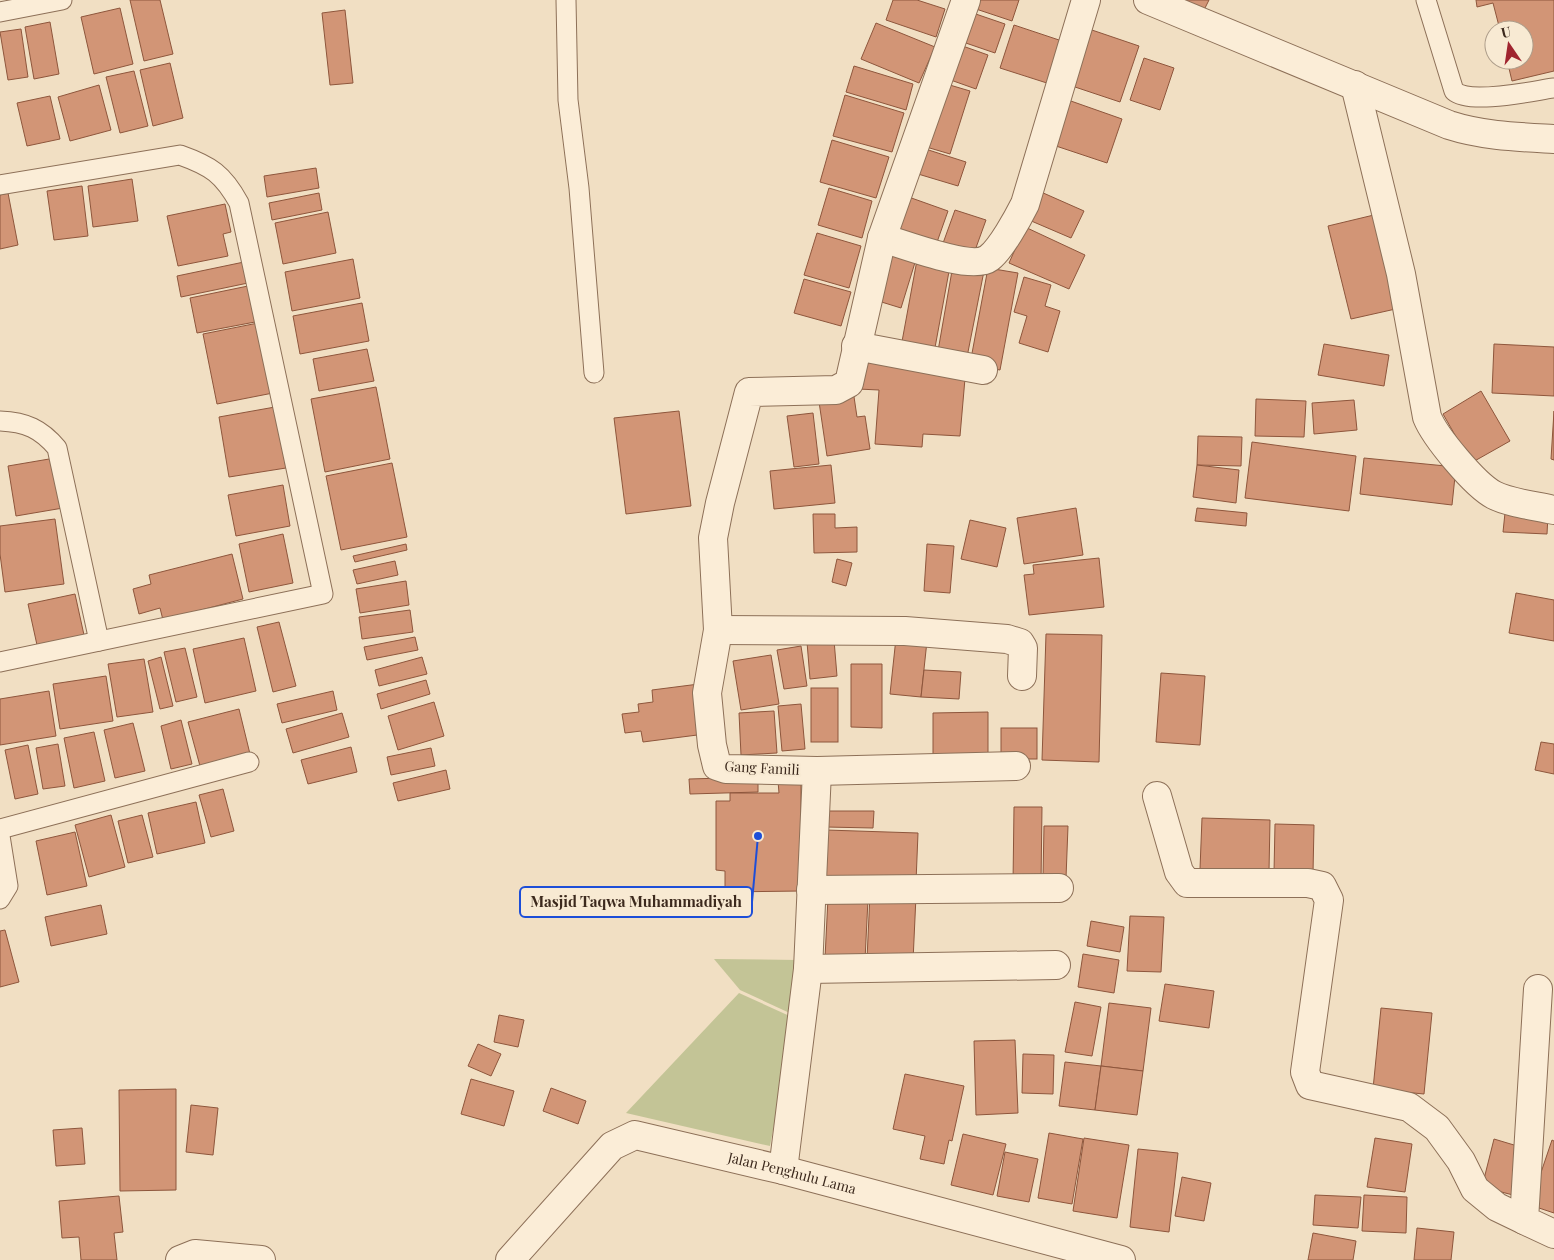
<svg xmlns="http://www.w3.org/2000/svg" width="1554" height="1260" font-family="'Playfair Display',serif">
<rect width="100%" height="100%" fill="#f1dfc3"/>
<g fill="#c3c496">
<path d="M714 959 798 960 794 1015 740 990Z"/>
<path d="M739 993 794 1018 770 1146 626 1113Z"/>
</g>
<g fill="#d29576" stroke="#8e563c">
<path d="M130 0H160L173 54 144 61Z"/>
<path d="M893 0H917L945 9 936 37 886 20Z"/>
<path d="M972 0H1019L1012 21 970 7Z"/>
<path d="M1176 0H1209L1203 12Z"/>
<path d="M1476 0H1554V71L1512 81 1507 60H1524V30H1500L1493 3 1477 7Z"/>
<path d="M120 8 133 64 94 74 81 17Z"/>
<path d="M345 10 353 83 330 85 322 13Z"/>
<path d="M967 11 1005 24 995 53 957 40Z"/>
<path d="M50 22 59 74 34 79 25 27Z"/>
<path d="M876 23 935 47 919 83 861 59Z"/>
<path d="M1014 25 1065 42 1050 84 1000 68Z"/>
<path d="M1086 28 1139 46 1120 102 1066 84Z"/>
<path d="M21 29 28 77 8 80 0 32Z"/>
<path d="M957 44 988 55 976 89 945 78Z"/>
<path d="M1144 58 1174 68 1160 110 1130 100Z"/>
<path d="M170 63 183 118 153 126 140 70Z"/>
<path d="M854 66 913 84 906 110 846 92Z"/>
<path d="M134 71 148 126 120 133 106 77Z"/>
<path d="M943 83 970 91 950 154 923 146Z"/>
<path d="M99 85 111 130 70 141 58 97Z"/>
<path d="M845 95 904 113 892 152 833 136Z"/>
<path d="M50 96 60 139 27 146 17 103Z"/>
<path d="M1068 100 1122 119 1107 163 1053 145Z"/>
<path d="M832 140 889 157 876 198 820 182Z"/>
<path d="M916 146 966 162 958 186 908 171Z"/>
<path d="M316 168 319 188 267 197 264 176Z"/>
<path d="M132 179 138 221 93 227 88 186Z"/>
<path d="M82 186 88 236 54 240 47 191Z"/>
<path d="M829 188 872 201 862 238 818 225Z"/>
<path d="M1041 192 1084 211 1071 238 1029 220Z"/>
<path d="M8 193 18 245 0 249V195Z"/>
<path d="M319 193 322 210 272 220 269 203Z"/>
<path d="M903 195 948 211 936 245 891 230Z"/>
<path d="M225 204 231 232 223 234 228 256 178 266 167 216Z"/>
<path d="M955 210 986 220 973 256 942 246Z"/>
<path d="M328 212 336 253 283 264 275 223Z"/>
<path d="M1378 214 1400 308 1351 319 1328 226Z"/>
<path d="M1025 227 1085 255 1069 289 1009 263Z"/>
<path d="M817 233 861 246 849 288 804 275Z"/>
<path d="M890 248 917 256 901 308 875 300Z"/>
<path d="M353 259 360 298 292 311 285 272Z"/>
<path d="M917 260 950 266 934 353 901 347Z"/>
<path d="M244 262 248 283 181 297 177 276Z"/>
<path d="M953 265 984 271 967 357 938 351Z"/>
<path d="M988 268 1018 273 1000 370 970 364Z"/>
<path d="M1024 277 1051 285 1045 306 1060 311 1048 352 1019 343 1027 316 1014 312Z"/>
<path d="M804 279 851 292 841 326 794 313Z"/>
<path d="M248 286 255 322 197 333 190 298Z"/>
<path d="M362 303 369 341 300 354 293 316Z"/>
<path d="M258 323 273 393 217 404 203 334Z"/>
<path d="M1324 344 1389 355 1384 386 1318 375Z"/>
<path d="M1494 344 1554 347V396L1492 393Z"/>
<path d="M367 349 374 381 319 391 313 359Z"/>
<path d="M860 360 966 367 960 436 923 434 922 447 875 444 879 390 858 389Z"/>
<path d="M376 387 390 459 325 472 311 399Z"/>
<path d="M853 390 857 417 865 416 870 449 827 456 818 395Z"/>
<path d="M1481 391 1510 441 1471 463 1443 414Z"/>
<path d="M1256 399 1306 401 1304 437 1255 436Z"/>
<path d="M1354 400 1357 430 1314 434 1312 403Z"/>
<path d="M275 407 286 468 229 477 219 417Z"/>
<path d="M679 411 691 506 626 514 614 418Z"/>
<path d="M1554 411V460L1551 459Z"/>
<path d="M813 413 819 464 794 467 787 416Z"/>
<path d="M1198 436 1242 437 1241 466 1197 465Z"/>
<path d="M1252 442 1356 456 1349 511 1245 498Z"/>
<path d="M55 458 63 508 16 516 8 466Z"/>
<path d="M1364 458 1456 467 1452 505 1360 494Z"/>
<path d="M392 463 407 537 341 550 326 476Z"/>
<path d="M831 465 835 503 774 509 770 471Z"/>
<path d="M1197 465 1239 470 1236 503 1193 497Z"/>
<path d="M283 485 290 526 236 536 228 495Z"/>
<path d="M1076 508 1083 555 1024 564 1017 518Z"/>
<path d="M1197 508 1247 513 1246 526 1195 521Z"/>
<path d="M1505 513 1548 515 1547 534 1503 532Z"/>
<path d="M813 514H835V528L857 527V552L814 553Z"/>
<path d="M55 519 64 584 5 592 0 554V526Z"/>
<path d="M970 520 1006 528 997 567 961 559Z"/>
<path d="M283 534 293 583 249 592 239 544Z"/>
<path d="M406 544 407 550 355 562 353 556Z"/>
<path d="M927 544 954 546 950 593 924 591Z"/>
<path d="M232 554 243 599 163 620 160 608 139 614 133 589 151 584 149 575Z"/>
<path d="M1099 558 1104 607 1029 615 1024 575 1034 574 1033 565Z"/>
<path d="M837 559 852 563 846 586 832 582Z"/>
<path d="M395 561 398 575 357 584 353 570Z"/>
<path d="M406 581 409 605 360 613 356 589Z"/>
<path d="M1516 593 1554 600V641L1509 633Z"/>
<path d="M75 594 84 635 37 645 28 604Z"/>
<path d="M410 610 413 632 362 639 359 617Z"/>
<path d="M279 622 296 686 273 692 257 627Z"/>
<path d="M1046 634 1102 635 1099 762 1042 760Z"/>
<path d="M415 637 418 650 367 660 364 647Z"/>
<path d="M244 638 256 691 205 703 193 649Z"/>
<path d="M896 638 927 641 921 697 890 694Z"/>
<path d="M834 640 837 676 810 679 807 642Z"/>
<path d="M801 646 807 686 784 689 777 650Z"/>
<path d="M185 648 197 697 176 702 164 652Z"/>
<path d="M771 655 779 704 741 710 733 661Z"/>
<path d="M161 657 173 706 160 709 148 661Z"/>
<path d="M422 657 427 674 379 686 375 670Z"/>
<path d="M144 659 153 712 117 717 108 664Z"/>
<path d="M851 664H882V728L851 727Z"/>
<path d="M924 670 961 672 959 699 921 697Z"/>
<path d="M1161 673 1205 676 1200 745 1156 742Z"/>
<path d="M106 676 113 721 60 729 53 684Z"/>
<path d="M426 680 430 694 381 709 377 694Z"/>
<path d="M699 684 705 734 643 742 641 731 625 733 622 714 639 712 638 704 653 702 652 690Z"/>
<rect x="811" y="688" width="27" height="54"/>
<path d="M49 691 56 736 0 745V699Z"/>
<path d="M333 691 337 710 282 723 277 704Z"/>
<path d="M434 702 444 736 398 750 388 716Z"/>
<path d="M801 704 805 749 782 751 778 706Z"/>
<path d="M239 709 250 754 200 766 188 722Z"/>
<path d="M774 711 777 753 741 755 739 713Z"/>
<path d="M988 712V763H933V713Z"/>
<path d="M342 713 349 737 293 753 286 729Z"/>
<path d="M181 720 192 764 171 769 161 726Z"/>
<path d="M133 723 145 771 115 778 104 730Z"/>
<rect x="1001" y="728" width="36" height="31"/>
<path d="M94 732 105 781 74 788 64 738Z"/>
<path d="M1541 742 1554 744V774L1535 770Z"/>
<path d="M58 744 65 786 43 789 36 748Z"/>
<path d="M28 745 38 794 15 799 5 750Z"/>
<path d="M351 747 357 772 308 784 301 760Z"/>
<path d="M431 748 435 766 391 775 387 757Z"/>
<path d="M446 770 450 789 398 801 393 783Z"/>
<path d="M758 777V792L690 794 689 779Z"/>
<path d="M778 781H801V891L725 892V871L716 870V801H730V793H779Z"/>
<path d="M223 789 234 831 211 837 199 795Z"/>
<path d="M196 802 205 843 157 854 148 813Z"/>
<path d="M1014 807H1042L1041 883H1013Z"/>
<path d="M826 811H874L873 828 826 827Z"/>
<path d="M111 815 125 867 89 877 75 825Z"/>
<path d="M142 815 153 857 128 863 118 821Z"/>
<path d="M1202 818 1270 820 1269 871 1200 869Z"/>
<path d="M1275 824 1314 825 1313 873 1274 872Z"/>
<path d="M1044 826H1068L1066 878H1043Z"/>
<path d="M826 830 918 833 916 882 825 880Z"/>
<path d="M75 832 87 886 47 895 36 841Z"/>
<path d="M870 894 916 896 913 961 867 959Z"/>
<path d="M828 898 868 899 865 960 825 958Z"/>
<path d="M101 905 107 934 51 946 45 917Z"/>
<path d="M1130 916 1164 917 1161 972 1127 971Z"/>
<path d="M1091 921 1124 927 1120 952 1087 946Z"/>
<path d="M5 930 19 982 0 987V931Z"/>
<path d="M1083 954 1119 960 1114 993 1078 987Z"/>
<path d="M1165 984 1214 991 1209 1028 1159 1021Z"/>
<path d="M1075 1002 1101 1007 1092 1056 1065 1052Z"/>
<path d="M1109 1003 1151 1008 1143 1071 1101 1066Z"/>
<path d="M1381 1008 1432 1013 1424 1094 1373 1089Z"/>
<path d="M499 1015 524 1020 518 1047 494 1042Z"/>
<path d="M1015 1040 1018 1113 976 1115 974 1041Z"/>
<path d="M478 1044 501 1054 491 1076 468 1066Z"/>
<path d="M1023 1054 1054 1055 1053 1094 1022 1093Z"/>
<path d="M1065 1062 1101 1066 1095 1110 1059 1106Z"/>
<path d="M1101 1066 1143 1071 1137 1115 1095 1110Z"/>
<path d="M905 1074 964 1086 952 1141 949 1140 944 1164 920 1159 925 1136 893 1129Z"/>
<path d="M471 1079 514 1091 504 1126 461 1114Z"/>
<path d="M551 1088 586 1101 578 1124 543 1111Z"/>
<path d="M176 1089V1190L120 1191 119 1090Z"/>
<path d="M191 1105 218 1108 213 1155 186 1152Z"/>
<path d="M82 1128 85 1164 56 1166 53 1130Z"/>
<path d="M1049 1133 1083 1139 1072 1204 1038 1198Z"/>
<path d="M963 1134 1006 1144 993 1195 951 1185Z"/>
<path d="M1084 1138 1129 1145 1117 1218 1073 1211Z"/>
<path d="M1375 1138 1412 1144 1405 1192 1367 1187Z"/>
<path d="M1494 1139 1524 1148 1513 1195 1482 1187Z"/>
<path d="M1552 1140 1554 1141V1213L1530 1205Z"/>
<path d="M1138 1149 1178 1153 1169 1232 1130 1227Z"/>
<path d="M1005 1152 1038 1159 1029 1202 997 1196Z"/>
<path d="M1182 1177 1211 1183 1204 1221 1175 1216Z"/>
<path d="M1315 1195 1361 1197 1358 1228 1313 1225Z"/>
<path d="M1364 1195 1407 1197 1406 1233 1362 1231Z"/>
<path d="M119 1196 123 1232 114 1233 117 1260H81L79 1237 62 1238 59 1201Z"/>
<path d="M1417 1228 1454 1232 1451 1260H1414Z"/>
<path d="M1313 1233 1356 1241 1353 1260H1308Z"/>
</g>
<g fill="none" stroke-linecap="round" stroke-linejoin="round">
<defs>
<g id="lane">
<path d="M566 0 568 100 579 188 594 373"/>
<path d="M1426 0 1454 91C1470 105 1532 91 1554 88"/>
<path d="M0 12 62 0"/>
<path d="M0 185 180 155C211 166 223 174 239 203L323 594 0 662"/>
<path d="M0 421C26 422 41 429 57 448L99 641"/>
<path d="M0 829 249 762"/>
<path d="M0 836 8 886 0 899"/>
</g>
<g id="street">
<path d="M1148 0 1449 125C1483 136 1518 137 1554 139"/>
<path d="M1355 85 1401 274 1427 417C1435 437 1475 485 1494 495 1509 503 1537 506 1554 510"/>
<path d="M882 238C903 244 972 271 989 258 1001 249 1018 218 1025 204L1086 0"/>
<path d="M856 346 983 370"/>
<path d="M718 630 905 631 1007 639 1020 643 1023 648 1022 676"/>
<path d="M817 771 1016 766"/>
<path d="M1157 796 1179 872 1187 883H1308L1322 886 1329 900 1305 1072 1310 1085 1409 1107 1437 1128 1461 1161 1475 1189 1497 1207 1524 1220"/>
<path d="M811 890 1059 888"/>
<path d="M808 969 1056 965"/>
<path d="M1538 989 1524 1220 1554 1234"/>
<path d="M783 1170 808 969 817 771 726 769 717 766 712 745 707 693 718 630 713 538 720 503 749 392 836 390 849 383 882 238 966 0"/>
<path d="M180 1260 195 1254 261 1260"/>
<path id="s1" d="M510 1260 612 1146 635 1135 783 1170 1121 1260"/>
</g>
</defs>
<use href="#lane" stroke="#8d7058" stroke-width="21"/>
<use href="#street" stroke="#8d7058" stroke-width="30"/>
<use href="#lane" stroke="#fbedd7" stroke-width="19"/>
<use href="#street" stroke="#fbedd7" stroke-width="28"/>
</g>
<g text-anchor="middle" stroke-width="4.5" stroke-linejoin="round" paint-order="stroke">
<g font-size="14" fill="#3c291d" stroke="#f8ead3">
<text transform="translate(762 768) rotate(3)" y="5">Gang Famili</text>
<text dy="5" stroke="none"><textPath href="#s1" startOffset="340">Jalan Penghulu Lama</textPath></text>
</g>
</g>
<path fill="none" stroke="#1d4ed8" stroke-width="2" d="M758 836L752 902"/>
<circle fill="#1d4ed8" stroke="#f8ead3" stroke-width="2" cx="758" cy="836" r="5"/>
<rect fill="#f8ead3" stroke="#1d4ed8" stroke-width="2" x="520" y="887" width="232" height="30" rx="5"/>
<g font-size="15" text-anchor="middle" font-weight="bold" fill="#3c291d">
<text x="636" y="907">Masjid Taqwa Muhammadiyah</text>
</g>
<g transform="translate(1509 45) rotate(347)"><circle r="24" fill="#f8ead3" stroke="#ad9d8a"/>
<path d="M0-4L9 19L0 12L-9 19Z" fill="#a0242f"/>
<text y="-8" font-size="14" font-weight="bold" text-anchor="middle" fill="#3c291d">U</text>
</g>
</svg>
